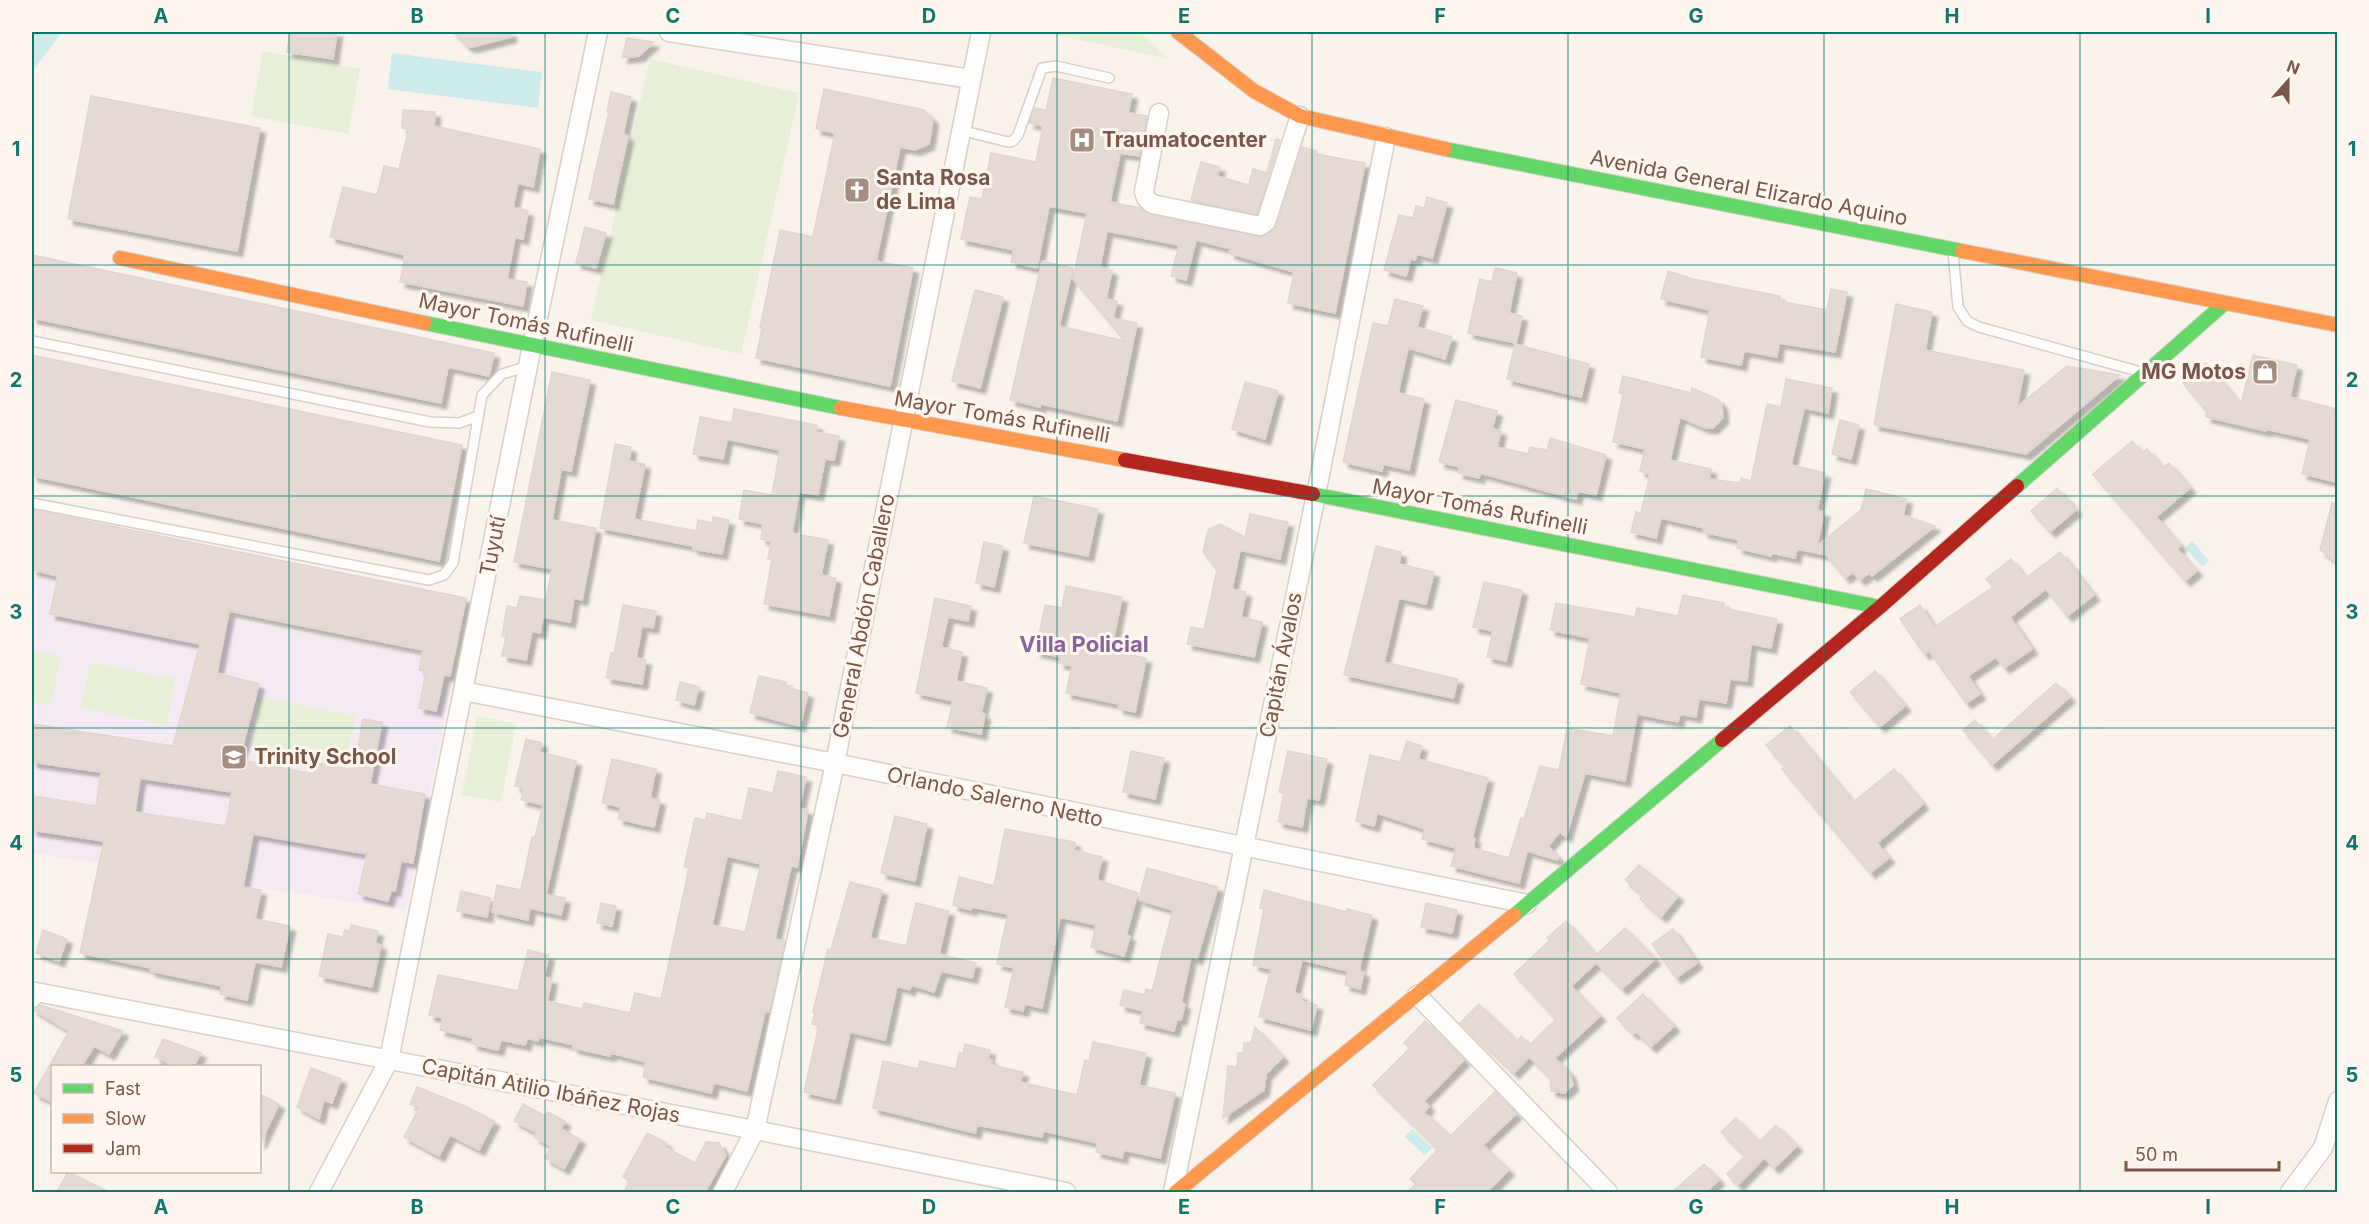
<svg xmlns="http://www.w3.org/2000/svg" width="2369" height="1224" font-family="Inter,sans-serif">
<defs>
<filter id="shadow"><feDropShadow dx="5.5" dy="5.5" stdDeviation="1.5" flood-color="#0004"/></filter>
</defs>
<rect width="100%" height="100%" fill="#f9f3ec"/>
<path fill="#f4eaf4" d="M32 576 210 616 456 661 406 910 32 853Z"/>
<g fill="#e7f0d6">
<path d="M1043 32H1141L1168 59Z"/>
<path d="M263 51 360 69 348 134 251 116Z"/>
<path d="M650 59 799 93 741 354 591 320Z"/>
<path d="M32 651 60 656 51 706 32 702Z"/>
<path d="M90 662 175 679 166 725 81 708Z"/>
<path d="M260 697 355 716 345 766 250 748Z"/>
<path d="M477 716 516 724 501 802 462 795Z"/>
</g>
<g fill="#ccebea">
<path d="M32 32H62L32 72Z"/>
<path d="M392 53 542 72 538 108 388 89Z"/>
<path d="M2192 541 2209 561 2202 567 2185 547Z"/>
<path d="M1412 1129 1432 1148 1425 1155 1405 1137Z"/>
</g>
<g fill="#e5dad3" stroke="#e2d5ce" stroke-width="1.5" fill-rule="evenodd" filter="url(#shadow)">
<path d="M290 32H337L333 59 287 52Z"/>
<path d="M453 32H511V37L472 47 467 46Z"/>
<path d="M627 38 654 42 639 56 622 58Z"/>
<path d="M1053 78 1132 94 1128 113 1147 116 1139 156 1120 153 1110 202 1140 208 1150 215 1263 237 1272 231 1277 225 1302 147 1317 151 1316 154 1365 163 1335 313 1288 303 1294 272 1229 253 1231 249 1196 240 1186 280 1171 276 1179 245 1107 231 1100 267 1112 270 1106 299 1117 301 1113 318 1137 323 1117 421 1041 404 1040 407 1010 400 1042 261 1073 268 1059 326 1125 341 1073 279 1087 213 1049 206 1037 268 1011 262 1014 250 961 239 970 197 982 199 991 153 1036 162 1043 126 1029 123 1035 108 1046 110Z"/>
<path d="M824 89 924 110 933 120 929 144 915 150 900 147 876 261 913 268 890 386 756 358 762 328H760L780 230 813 237 835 133 816 129Z"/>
<path d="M611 92 631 97 623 134 628 136 613 204 589 199 609 112H607Z"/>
<path d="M91 96 260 128 237 251 68 219Z"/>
<path d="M403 110 435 112 434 126 540 149 533 187 518 183 513 207 528 211 523 239 515 237 507 279 527 282 523 306 400 282 405 255 330 237 343 187 377 195 384 166 399 169 409 129 402 128Z"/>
<path d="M1276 139 1280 140 1257 214 1191 200 1201 162 1220 167 1217 176 1249 185 1253 169 1267 173Z"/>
<path d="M1427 197 1447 203 1432 258 1417 254 1415 260 1411 258 1406 276 1384 270 1399 215 1413 218 1416 206 1424 208Z"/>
<path d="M585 227 606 233 596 268 576 263Z"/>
<path d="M32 255 494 353 489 376 448 367 441 403 32 318Z"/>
<path d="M1495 268 1517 273 1509 313 1522 316 1516 343 1468 333 1480 279 1492 282Z"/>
<path d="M1668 271 1693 279 1780 296 1779 301 1827 310 1831 289 1847 292 1835 352 1779 343 1777 357 1744 351 1741 365 1701 357 1710 310 1661 299Z"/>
<path d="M975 290 1003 297 980 388 952 381Z"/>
<path d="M1395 299 1423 306 1417 327 1452 337 1445 359 1408 348 1398 393 1424 399 1409 470 1383 464 1382 471 1343 462 1373 323 1388 326Z"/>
<path d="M1896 304 1932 312 1925 350 2024 370 2017 407 2067 366 2120 375 2026 454 1874 425Z"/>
<path d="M1515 344 1589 364 1581 397 1507 379Z"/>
<path d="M32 355 462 445 439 561 32 476Z"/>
<path d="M2253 355 2297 365 2290 397 2337 409V482L2302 474 2310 439 2266 429V431L2206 417 2207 412 2183 383 2206 363 2241 405Z"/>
<path d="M552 372 590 380 571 471 561 469 552 520 596 528 582 600 574 598 570 622 543 617 540 633 532 631 526 660 502 656 506 636H502L507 606 517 608 520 596 546 600 552 569 514 562Z"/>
<path d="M1623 376 1691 393 1692 388 1718 399 1722 405 1723 418 1713 428H1705L1680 417 1670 460 1711 469 1709 479 1740 483 1741 478 1751 481 1767 404 1781 407 1786 379 1832 388 1828 413 1804 408 1791 465 1825 473 1817 510 1824 512 1817 546 1861 510 1866 489 1907 499 1903 515 1935 526 1872 576 1869 573 1860 580 1853 572 1845 578 1826 555 1797 549 1795 558 1772 553 1771 556 1737 548 1739 540 1703 532 1704 528 1661 518 1656 538 1631 532 1636 512 1641 513 1650 474 1640 471 1645 449 1613 442 1623 394 1619 393Z"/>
<path d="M1245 382 1278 391 1265 439 1232 429Z"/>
<path d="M1456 400 1497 411 1492 428 1501 431 1497 447 1528 454 1530 447 1547 450 1550 438 1606 455 1596 495 1578 491 1576 499 1480 473 1479 478 1458 473 1460 467 1439 462Z"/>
<path d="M734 409 817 425 816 432 839 436 834 460 825 459 818 495 799 492 792 533 828 540 821 575 836 578 829 616 764 604 772 560 768 559 771 541 761 539 763 524 739 519 744 490 772 495 780 450 727 439 723 459 693 454 700 417 732 423Z"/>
<path d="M1840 420 1859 425 1851 459 1832 454Z"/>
<path d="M2132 441 2142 453 2147 449 2163 468 2169 463 2190 488 2156 517 2181 546 2177 549 2197 571 2185 581 2093 474Z"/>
<path d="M615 444 631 447 629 461 645 464 634 519 696 531 698 520 712 523 713 517 729 520 722 554 693 549V546L600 528Z"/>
<path d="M2057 488 2076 510 2050 532 2031 511Z"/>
<path d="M1034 496 1098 509 1088 556 1024 543Z"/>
<path d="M2332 503 2337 504V562L2320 550Z"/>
<path d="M32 510 466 598 450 676 444 675 436 711 419 708 426 671 419 670 423 650 229 611 217 673 259 684 239 760 314 774 316 763 354 770 363 719 382 722 370 784 425 794 413 863 401 861 395 891 391 890 388 901 358 894 367 854 253 834 243 887 261 890 255 919 290 926 281 967 255 962 247 1000 220 994 222 986 150 971 151 968 80 953 104 841 32 830V796L96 806 101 772 32 762V724L173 746 200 644 50 614 58 576 32 570ZM140 778 232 792 226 826 135 812Z"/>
<path d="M1250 514 1288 522 1280 559 1240 550 1232 589 1246 592 1241 617 1262 622 1254 657 1187 644 1191 627 1204 630 1217 570 1203 552 1208 530 1220 524 1245 537Z"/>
<path d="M984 542 1003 546 994 587 976 583Z"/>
<path d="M1376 546 1401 552 1399 564 1434 572 1426 604 1399 598 1384 662 1458 679 1453 698 1344 675Z"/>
<path d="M2060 552 2094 595 2067 616 2046 589 2010 617 2032 649 2004 668 1996 657 1968 676 1980 694 1966 703 1929 651 1924 654 1900 619 1920 605 1934 627 1993 587 1986 579 2011 559 2026 578Z"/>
<path d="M1484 582 1522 590 1506 661 1487 657 1493 631 1473 627Z"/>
<path d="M1066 586 1122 597 1111 651 1146 658 1135 712 1118 708 1119 704 1066 693 1072 666 1059 663 1061 657 1036 652 1045 605 1062 608Z"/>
<path d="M1683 595 1724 603 1723 608 1777 619 1771 648 1751 644 1747 681 1730 679 1726 703 1699 699 1696 717 1680 714 1678 722 1637 714 1625 781 1585 773 1566 837 1560 832 1548 846 1559 858 1557 860 1527 851 1519 883 1451 866 1456 848 1422 839 1425 829 1377 813 1374 826 1356 821 1370 755 1400 762 1407 741 1422 746 1418 759 1488 778 1472 838H1475L1473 848 1509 858 1521 818 1524 819 1540 766 1559 770 1567 728 1613 736 1621 693 1581 684 1590 638 1550 630 1556 603 1635 617 1637 608 1678 616Z"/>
<path d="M935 598 971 606 968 621 948 617 941 647 962 652 956 681 987 688 981 713 985 714 981 734 947 727 953 701 916 693Z"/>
<path d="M623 605 656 611 653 628 642 626 636 658 646 660 642 684 606 678 611 653 614 654Z"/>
<path d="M1875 671 1905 706 1880 727 1850 692Z"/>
<path d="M759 676 786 682 785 687 808 693 800 726 750 713Z"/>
<path d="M680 682 699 687 694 705 676 700Z"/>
<path d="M2056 683 2070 697 1992 765 1963 730 1975 720 1992 740Z"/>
<path d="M1790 726 1853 802 1894 769 1923 804 1877 843 1889 858 1870 873 1782 769 1785 767 1766 745Z"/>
<path d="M526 739 542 743 539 752 576 761 546 894 565 898 561 915 530 908 528 920 492 912 497 885 521 890 532 837H535L543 805 521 800 524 788 515 786Z"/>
<path d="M1131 751 1164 758 1155 799 1123 792Z"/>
<path d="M1288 751 1327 759 1319 800 1307 798 1302 827 1278 822 1284 793 1279 792Z"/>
<path d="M612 759 656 769 650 798 660 800 654 827 618 819 621 807 602 803Z"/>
<path d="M778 771 806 777 799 808 808 810 797 867 791 866 775 939 785 941 769 1012 765 1011 747 1091 714 1083 711 1093 643 1077 646 1062 611 1053 610 1056 573 1048 574 1045 539 1037 538 1041 527 1038 525 1045 501 1040 498 1050 472 1044 473 1038 440 1030 443 1018 429 1015 438 975 518 991 528 950 549 955 544 977 552 979 547 1001 582 1009 584 1003 630 1013 635 993 661 999 689 868 684 867 695 818 705 820 707 813 742 821 749 788 773 793ZM727 856 761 864 745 932 712 925Z"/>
<path d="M895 816 927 824 915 881 881 873Z"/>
<path d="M1005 829 1075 842 1074 850 1102 857 1097 880 1138 893 1126 935 1130 936 1124 956 1091 947 1096 925 1060 917 1042 1008 1025 1004 1023 1011 1005 1007 1014 968 997 964 1008 914 972 907 971 910 953 905 959 877 994 886Z"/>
<path d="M1639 865 1678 896 1661 917 1640 899 1643 895 1625 880Z"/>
<path d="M1147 868 1218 887 1197 959 1191 957 1181 1003 1185 1004 1181 1020 1177 1019 1174 1031 1140 1023 1143 1011 1120 1005 1124 990 1145 995 1146 989 1152 991 1173 910 1139 900Z"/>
<path d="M850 882 882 890 870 938 906 946 916 903 949 911 939 954 976 963 972 978 941 971 934 992 911 985 910 990 897 986 885 1040 850 1032 835 1099 804 1092 819 1026 812 1024 815 1013 813 1012 828 949 831 950Z"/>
<path d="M1264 890 1346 912 1347 909 1372 915 1359 971 1364 972 1360 989 1345 985 1348 971 1302 960 1294 993 1302 995 1301 1001 1317 1005 1311 1030 1259 1017 1271 969 1253 965 1264 909 1260 908Z"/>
<path d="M461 891 491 898 487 917 457 911Z"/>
<path d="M601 903 616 906 612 926 597 923Z"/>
<path d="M1426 903 1457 910 1452 933 1421 927Z"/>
<path d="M1566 921 1596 955 1625 928 1655 959 1622 989 1596 963 1571 986 1600 1016 1555 1058 1570 1073 1573 1085 1565 1093 1551 1091 1550 1077 1529 1057 1514 1073 1460 1023 1479 1004 1517 1041 1521 1036 1530 1045 1556 1019 1514 974 1550 940 1547 938Z"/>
<path d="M351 925 378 931 375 943 381 945 372 987 319 976 328 934 343 937 345 930 350 931Z"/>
<path d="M1673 929 1697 963 1676 978 1652 944Z"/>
<path d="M43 930 67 939 59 961 36 953Z"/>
<path d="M1643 994 1674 1026 1651 1047 1636 1032 1633 1034 1617 1018Z"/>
<path d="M40 1005 123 1031 109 1054 94 1046 82 1066H52V1102L34 1093 69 1031 32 1009Z"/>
<path d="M1425 1021 1464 1060 1424 1101 1429 1106 1424 1112 1450 1136 1495 1092 1516 1114 1483 1145 1509 1170 1487 1192H1407L1416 1184 1410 1179 1438 1149 1373 1085 1410 1048 1404 1043Z"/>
<path d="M1255 1027 1283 1057 1266 1074 1264 1090 1223 1118 1228 1066 1237 1067 1238 1053H1243L1244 1043H1251Z"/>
<path d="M163 1039 201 1053 194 1066H174L155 1057Z"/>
<path d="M1093 1042 1146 1053 1139 1085 1175 1093 1160 1158 1124 1150 1122 1158 1096 1152 1098 1143 1043 1131 1042 1137 977 1125 975 1133 873 1108 883 1061 918 1069 920 1061 956 1069 959 1053 963 1054 965 1044 990 1050 988 1059 992 1060 991 1065 1023 1072 1020 1082 1077 1095 1085 1060 1089 1061Z"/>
<path d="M311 1068 341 1079 332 1103 324 1100 319 1119 297 1107Z"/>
<path d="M417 1087 467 1107 494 1121 479 1150 450 1135 439 1156 404 1137 419 1108 410 1104Z"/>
<path d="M260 1094 279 1104 260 1144Z"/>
<path d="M523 1104 545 1116 548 1112 565 1121 561 1129 580 1139 564 1169 545 1158 551 1146 534 1137 537 1133 514 1121Z"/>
<path d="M1736 1118 1759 1142 1776 1125 1797 1146 1774 1168 1764 1158 1738 1185 1727 1174 1745 1156 1721 1132Z"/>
<path d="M647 1133 667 1143 665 1147 695 1163 706 1142 719 1143 726 1155 705 1192H624L630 1181 623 1177Z"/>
<path d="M1704 1164 1719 1180 1706 1192H1672Z"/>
<path d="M68 1172 109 1192H57Z"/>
</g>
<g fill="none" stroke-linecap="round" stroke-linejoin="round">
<defs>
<g id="lane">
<path d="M960 130 1008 142 1013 141 1018 135 1042 68 1056 66 1109 78"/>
<path d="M1953 252 1958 307 1967 321 1979 327 2141 372"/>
<path d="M32 341 430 422 459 423 476 417"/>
<path d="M32 503 429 580 444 575 453 563 482 395 502 374 529 366"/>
</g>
<g id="street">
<path d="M669 32 971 79"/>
<path d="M1159 113 1144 192 1146 198 1152 204 1260 226 1266 222 1300 116"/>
<path d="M463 691 835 763 1527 904"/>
<path d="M1417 995 1608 1192"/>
<path d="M32 998 36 992 755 1130 1066 1192"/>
<path d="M319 1192 389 1060 532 346 598 32"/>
<path d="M723 1192 755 1130 835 763 981 32"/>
<path d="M1173 1192 1316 495 1386 137"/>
<path d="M2290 1192 2323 1148 2338 1101"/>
</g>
<g id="fast">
<path d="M1445 149 1962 251"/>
<path d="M425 323 841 408"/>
<path d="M2017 486 2225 303"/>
<path d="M1313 494 1880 607"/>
<path d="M1514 915 1722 740"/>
</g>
<g id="slow">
<path d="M1178 32 1254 91 1300 116 1445 149"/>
<path d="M1962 251 2338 325"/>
<path d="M120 258 425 323"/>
<path d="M841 408 1125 460"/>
<path d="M1176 1192 1514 915"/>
</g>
<g id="jam">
<path d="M1125 460 1313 494"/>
<path d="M1722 740 1880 607 2017 486"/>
</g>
</defs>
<use href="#lane" stroke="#d8cec8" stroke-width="12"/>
<use href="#street" stroke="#d8cec8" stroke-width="21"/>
<use href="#fast" stroke="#d9cec8" stroke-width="16"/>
<use href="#slow" stroke="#d9cec8" stroke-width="16"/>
<use href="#jam" stroke="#d9cec8" stroke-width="16"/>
<use href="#lane" stroke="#fefdfc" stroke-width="9"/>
<use href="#street" stroke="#fefdfc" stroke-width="18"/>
<use href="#fast" stroke="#63d668" stroke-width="14"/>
<use href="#slow" stroke="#ff974d" stroke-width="14"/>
<use href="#jam" stroke="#b3261e" stroke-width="14"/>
</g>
<path fill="none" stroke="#0f766e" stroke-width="1.5" stroke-opacity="0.55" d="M289 32V1192M545 32V1192M801 32V1192M1057 32V1192M1312 32V1192M1568 32V1192M1824 32V1192M2080 32V1192M32 265H2338M32 496H2338M32 728H2338M32 959H2338"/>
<defs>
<symbol id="hospital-square" viewBox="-11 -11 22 22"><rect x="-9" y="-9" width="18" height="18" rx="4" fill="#a68d82" stroke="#fff7ef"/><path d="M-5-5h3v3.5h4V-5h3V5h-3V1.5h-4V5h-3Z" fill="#fff"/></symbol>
<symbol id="church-square" viewBox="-11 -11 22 22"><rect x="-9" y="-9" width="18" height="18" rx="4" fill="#a68d82" stroke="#fff7ef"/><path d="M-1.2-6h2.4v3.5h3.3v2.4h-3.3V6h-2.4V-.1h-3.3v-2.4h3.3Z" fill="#fff"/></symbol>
<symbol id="shop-square" viewBox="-11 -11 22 22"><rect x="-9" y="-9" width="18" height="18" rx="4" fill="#a68d82" stroke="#fff7ef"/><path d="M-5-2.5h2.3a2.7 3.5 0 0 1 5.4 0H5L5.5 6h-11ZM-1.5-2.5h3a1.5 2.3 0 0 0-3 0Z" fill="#fff"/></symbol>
<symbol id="school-square" viewBox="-11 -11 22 22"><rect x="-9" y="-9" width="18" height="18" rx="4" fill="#a68d82" stroke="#fff7ef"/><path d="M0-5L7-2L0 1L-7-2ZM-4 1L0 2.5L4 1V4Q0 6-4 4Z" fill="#fff"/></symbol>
</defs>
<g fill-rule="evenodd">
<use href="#hospital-square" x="1067" y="125" width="30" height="30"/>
<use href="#church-square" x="842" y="175" width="30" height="30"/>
<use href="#shop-square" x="2250" y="357" width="30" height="30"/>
<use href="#school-square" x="219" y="742" width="30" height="30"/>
</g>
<g text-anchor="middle" stroke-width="6" stroke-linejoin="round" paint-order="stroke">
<g font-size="21" font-weight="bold" fill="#7a5649" stroke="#fff7ef" text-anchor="start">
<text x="1102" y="147">Traumatocenter</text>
<text x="876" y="185">Santa Rosa<tspan x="876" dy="24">de Lima</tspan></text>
<text x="2246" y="379" text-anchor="end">MG Motos</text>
<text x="254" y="764">Trinity School</text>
</g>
<g font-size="21" fill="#7a5649" stroke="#fff7ef">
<text transform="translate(1749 188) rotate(11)" y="7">Avenida General Elizardo Aquino</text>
<text transform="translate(526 323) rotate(12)" y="7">Mayor Tomás Rufinelli</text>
<text transform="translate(1002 417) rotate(10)" y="7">Mayor Tomás Rufinelli</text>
<text transform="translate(1480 507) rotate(11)" y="7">Mayor Tomás Rufinelli</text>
<text transform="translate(493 546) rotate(-79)" y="7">Tuyutí</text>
<text transform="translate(864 616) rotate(-79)" y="7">General Abdón Caballero</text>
<text transform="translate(1281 665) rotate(-79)" y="7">Capitán Ávalos</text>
<text transform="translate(995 797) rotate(12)" y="7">Orlando Salerno Netto</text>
<text transform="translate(551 1091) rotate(11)" y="7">Capitán Atilio Ibáñez Rojas</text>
</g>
<g font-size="22" font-weight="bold" fill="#85649d" stroke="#fff7ef">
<text x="1084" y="652">Villa Policial</text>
</g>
</g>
<rect width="2369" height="1224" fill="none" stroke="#fff7ef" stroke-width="66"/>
<rect x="51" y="1065" width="210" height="108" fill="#fff7ef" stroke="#cab7ad" stroke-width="1.5"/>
<rect x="63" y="1084" width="30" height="9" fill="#63d668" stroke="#cab7ad" stroke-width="1.5"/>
<text x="105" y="1095" font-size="18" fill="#7a5649">Fast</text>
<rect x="63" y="1114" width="30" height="9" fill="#ff974d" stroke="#cab7ad" stroke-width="1.5"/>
<text x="105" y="1125" font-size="18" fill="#7a5649">Slow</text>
<rect x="63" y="1144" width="30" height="9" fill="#b3261e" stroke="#cab7ad" stroke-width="1.5"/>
<text x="105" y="1155" font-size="18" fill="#7a5649">Jam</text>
<g transform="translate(2288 81) rotate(21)" stroke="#fff7ef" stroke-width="4.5" paint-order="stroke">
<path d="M0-4.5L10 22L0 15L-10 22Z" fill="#7a5649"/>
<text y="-9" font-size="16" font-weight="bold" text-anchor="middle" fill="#7a5649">N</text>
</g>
<path d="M2126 1161v9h153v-9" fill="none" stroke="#7a5649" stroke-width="3"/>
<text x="2135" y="1161" font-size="18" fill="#7a5649" stroke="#fff7ef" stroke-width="4.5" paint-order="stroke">50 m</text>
<rect x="33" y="33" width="2303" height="1158" fill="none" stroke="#0f766e" stroke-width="2"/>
<g font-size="20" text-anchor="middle" font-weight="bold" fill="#0f766e">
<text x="161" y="23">A</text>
<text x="417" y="23">B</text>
<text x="673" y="23">C</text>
<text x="929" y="23">D</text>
<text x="1184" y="23">E</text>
<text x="1440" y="23">F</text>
<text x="1696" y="23">G</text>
<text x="1952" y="23">H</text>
<text x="2208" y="23">I</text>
<text x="16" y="156">1</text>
<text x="2352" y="156">1</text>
<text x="16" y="387">2</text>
<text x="2352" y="387">2</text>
<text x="16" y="619">3</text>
<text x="2352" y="619">3</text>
<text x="16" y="850">4</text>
<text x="2352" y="850">4</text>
<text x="16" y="1082">5</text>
<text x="2352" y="1082">5</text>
<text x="161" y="1214">A</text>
<text x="417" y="1214">B</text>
<text x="673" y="1214">C</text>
<text x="929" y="1214">D</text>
<text x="1184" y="1214">E</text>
<text x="1440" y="1214">F</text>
<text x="1696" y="1214">G</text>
<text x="1952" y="1214">H</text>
<text x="2208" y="1214">I</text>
</g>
</svg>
